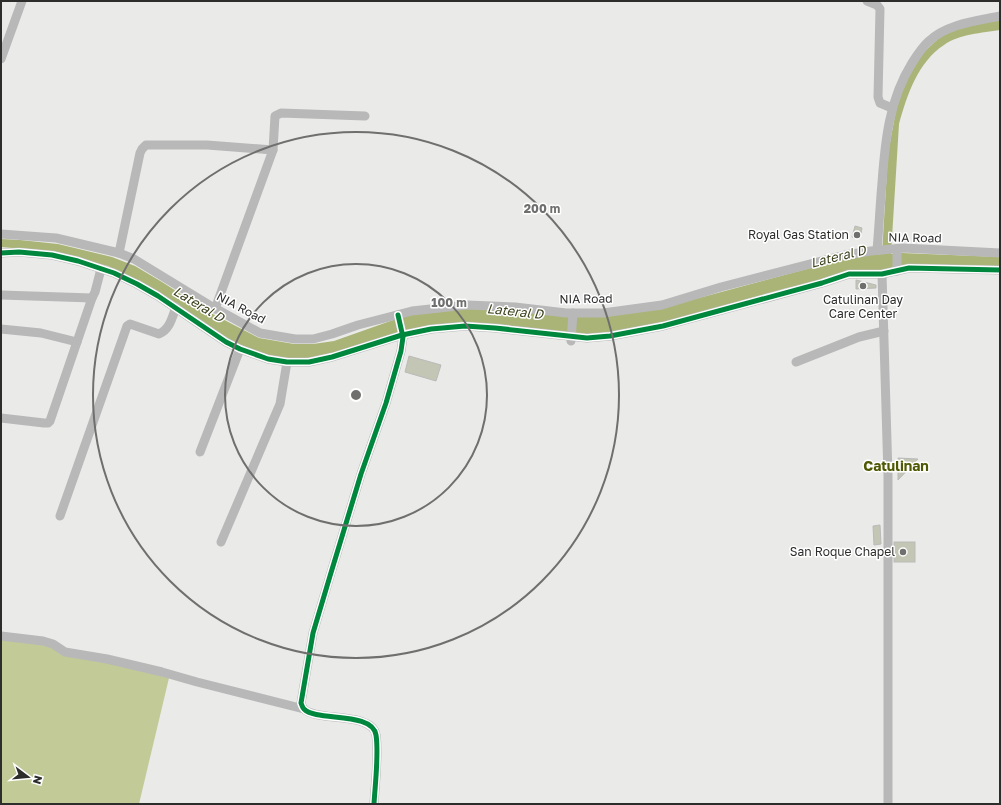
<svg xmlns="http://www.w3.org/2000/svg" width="1001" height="805" font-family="'Golos Text',sans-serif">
<rect width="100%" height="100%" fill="#eaeae9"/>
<path fill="#c2ca98" d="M1 639 51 645 116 665 169 678 139 804H1Z"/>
<path fill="#aab476" d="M1000 20V30C982 33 959 34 944 45 918 62 907 95 899 124L891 254 902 253 1000 257V267L902 265 879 271 787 288 662 323 621 331 580 335 465 322 321 357 289 359 269 356 246 348 220 334 136 280 108 266 46 251 1 247V239L20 240 58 244 112 257 135 266 162 282 209 312 259 338 294 344H313L334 341 413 313 466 308 492 309 564 316 699 298 833 262 870 255 882 254 888 153 898 100 910 74 923 53 940 37 962 27Z"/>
<g fill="#c3c6b4" stroke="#babab9">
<path d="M855 226 862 228 860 238 852 237Z"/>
<path d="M856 280 876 285V288L856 289Z"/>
<path d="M409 356 441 365 436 381 405 372Z"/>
<path d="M898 458 918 459 898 480Z"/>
<path d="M880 525 881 544 874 545 873 526Z"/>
<rect x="894" y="542" width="21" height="20"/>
</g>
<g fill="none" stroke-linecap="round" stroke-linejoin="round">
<g stroke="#b8b8b8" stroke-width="9">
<path d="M867 1 877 5 880 9 878 97 880 103 892 108"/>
<path d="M1 59 22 1"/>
<path d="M1 234 56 238 119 253 134 259 211 306 260 333 295 339H313L332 334 358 325 412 311 467 305 515 307 566 313H603L662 305 721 287 845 255 871 251 903 248 1000 253"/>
<path d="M897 249V271"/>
<path d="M877 250C879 228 880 205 882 183 885 141 889 100 912 63 917 55 922 47 929 41 947 24 976 21 1000 16"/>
<path d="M1 253 19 252 52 255 78 261 114 273 137 284 158 296 226 342 240 349 268 359 287 362H309L332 357 402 335 431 329 465 326 495 328 587 338 610 336 663 326 822 283 849 274H882L909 268 1000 270"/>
<path d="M119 253 140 153 142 149 146 145H207L273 150"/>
<path d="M882 274 888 475V804"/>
<path d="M1 295 92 298 95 292 101 269"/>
<path d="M215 309 273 150 275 116 281 113 365 116"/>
<path d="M1 329 41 333 77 342"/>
<path d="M571 341 573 313"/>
<path d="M796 362 859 337 884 331"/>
<path d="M1 418 44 423H48L50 421 92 298"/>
<path d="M200 452 240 349"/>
<path d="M60 516 127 326 130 324 159 334C170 329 172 318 176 307"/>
<path d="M221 542 280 404 287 362"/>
<path d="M1 636 43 641 53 644 65 652 107 659 162 672 197 682 304 709"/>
<path d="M374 804C375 785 379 754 376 735 372 711 316 722 304 709 302 707 302 705 301 703L313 633 330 576 361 474 386 403 401 351 403 337 398 315"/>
</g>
<defs>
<g id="cycleway">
<path d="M1 253 19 252 52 255 78 261 114 273 137 284 158 296 226 342 240 349 268 359 287 362H309L332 357 402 335 431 329 465 326 495 328 587 338 610 336 663 326 822 283 849 274H882L909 268 1000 270"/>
<path d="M374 804C375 785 379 754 376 735 372 711 316 722 304 709 302 707 302 705 301 703L313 633 330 576 361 474 386 403 401 351 403 337 398 315"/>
</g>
</defs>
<use href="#cycleway" stroke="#fff" stroke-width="8"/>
<use href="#cycleway" stroke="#00873e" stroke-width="5"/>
</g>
<g fill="none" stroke="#6f706e" stroke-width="2">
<circle cx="356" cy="395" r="131"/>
<circle cx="356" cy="395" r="263"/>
</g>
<g fill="#6f706e" stroke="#fff" stroke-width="1.5">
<circle cx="857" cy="235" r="4"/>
<circle cx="863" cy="286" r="4"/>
<circle cx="903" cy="552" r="4"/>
</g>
<g text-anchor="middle" stroke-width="3" stroke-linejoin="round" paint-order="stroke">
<g font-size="12" fill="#2d2e2c" stroke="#fff" text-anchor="end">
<text x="849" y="239">Royal Gas Station</text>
<text x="863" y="304" text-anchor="middle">Catulinan Day<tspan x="863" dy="14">Care Center</tspan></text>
<text x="895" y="556">San Roque Chapel</text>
</g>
<g font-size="12" fill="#2d2e2c" stroke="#fff">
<text transform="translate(915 238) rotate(1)" y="4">NIA Road</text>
<text transform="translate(586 299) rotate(-1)" y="4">NIA Road</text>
<text transform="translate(241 308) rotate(28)" y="4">NIA Road</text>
</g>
<g font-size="13" font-style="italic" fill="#3b411b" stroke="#fff">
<text transform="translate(838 256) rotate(-14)" y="5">Lateral D</text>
<text transform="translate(199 304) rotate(31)" y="5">Lateral D</text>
<text transform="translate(515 311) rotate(6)" y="5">Lateral D</text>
</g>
<g font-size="14" font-weight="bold" fill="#505903" stroke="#fff">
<text x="896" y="471">Catulinan</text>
</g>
</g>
<circle cx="356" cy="395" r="6" fill="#6f706e" stroke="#fff" stroke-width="2"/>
<g font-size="12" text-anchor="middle" font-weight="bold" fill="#6f706e" stroke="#fff" stroke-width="3" stroke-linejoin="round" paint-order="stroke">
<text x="542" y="213">200 m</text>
<text x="449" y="307">100 m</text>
</g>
<rect width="1001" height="805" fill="none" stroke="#2d2e2c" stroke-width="4"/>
<g transform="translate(28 777) rotate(106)" stroke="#ffffff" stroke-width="3" paint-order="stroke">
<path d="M0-3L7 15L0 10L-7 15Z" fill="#2d2e2c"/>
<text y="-6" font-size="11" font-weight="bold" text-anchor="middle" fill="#2d2e2c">N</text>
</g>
</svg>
